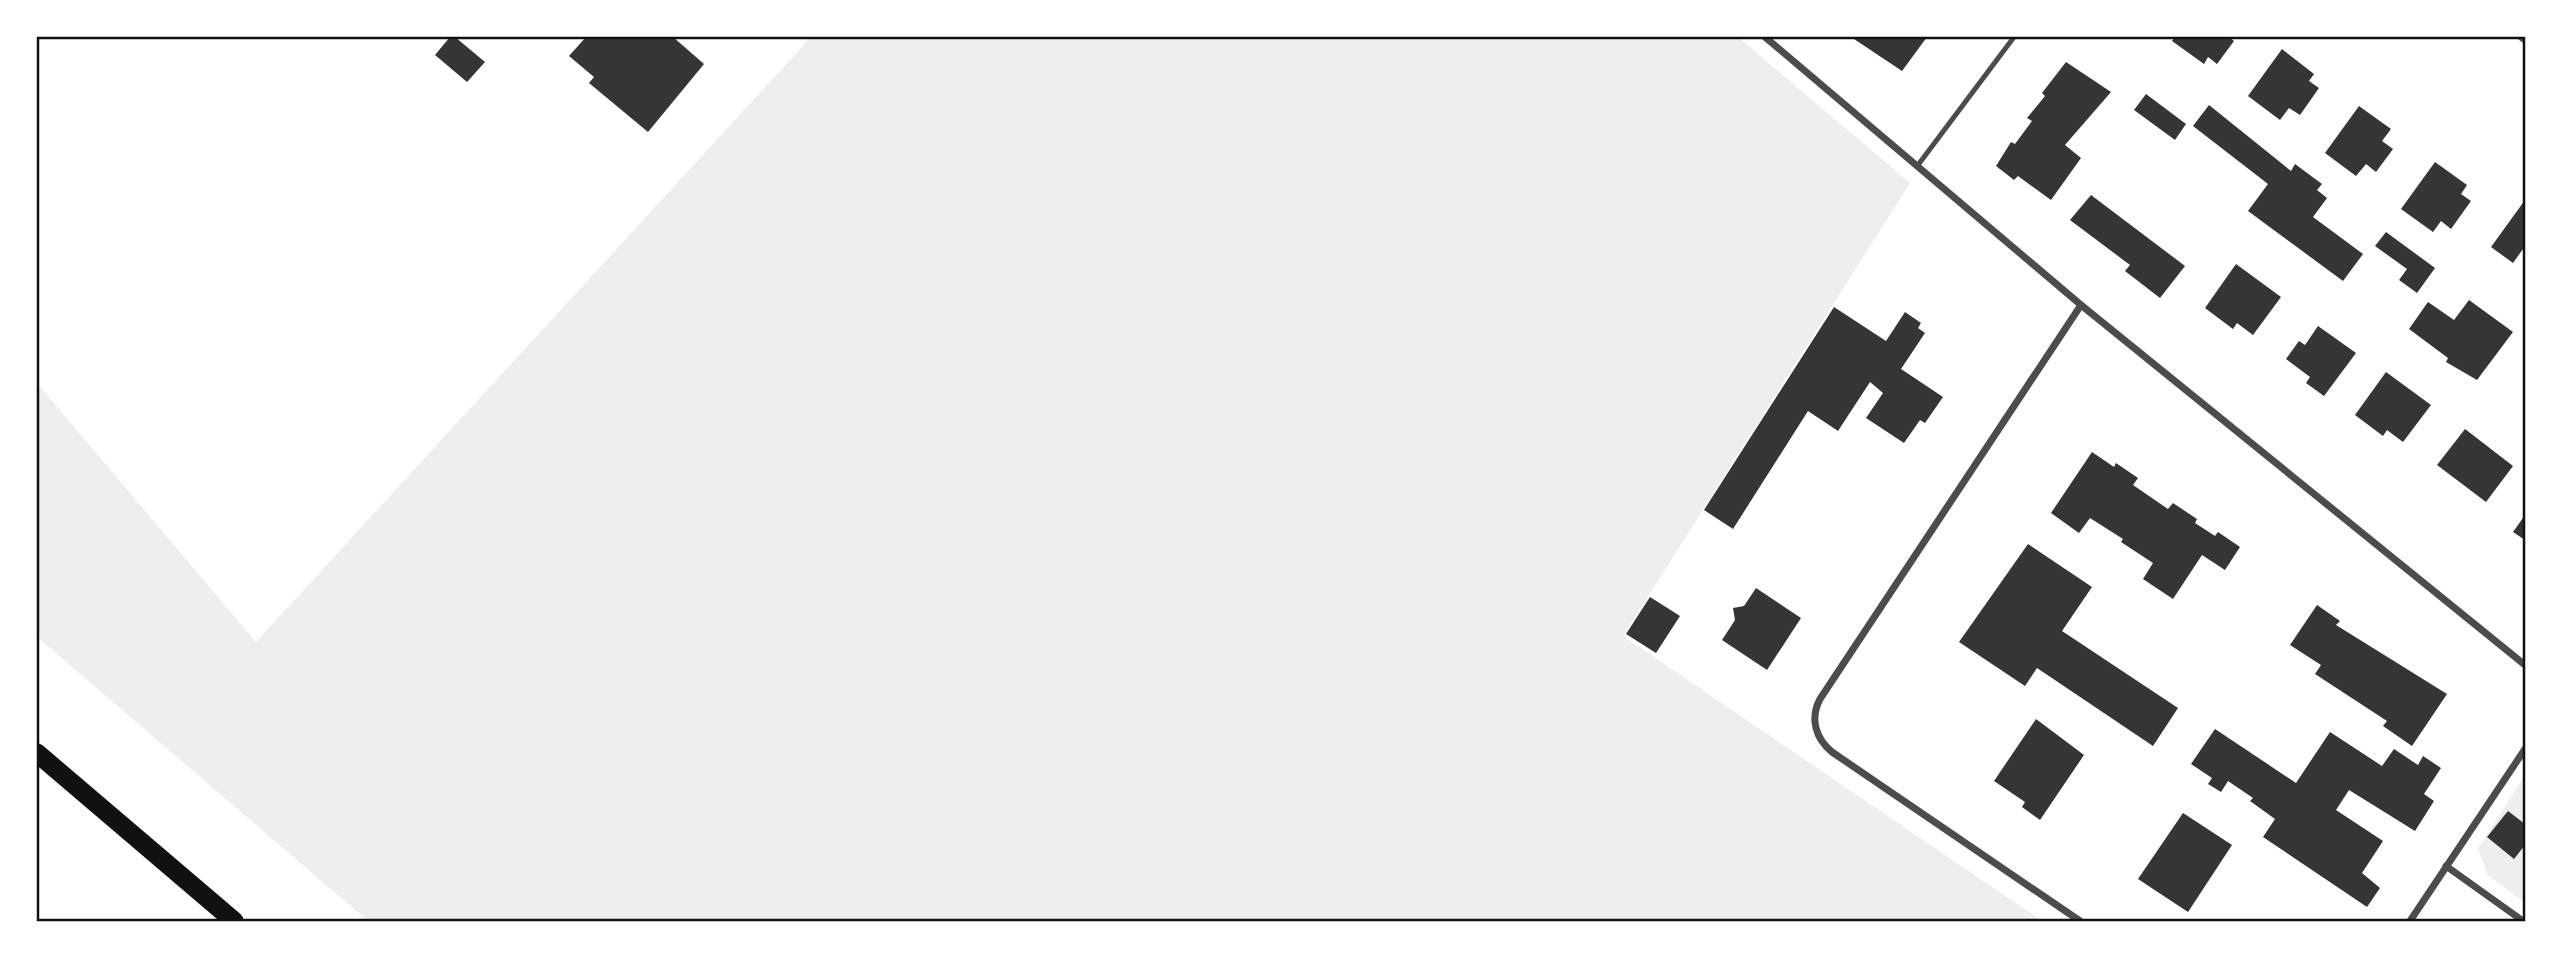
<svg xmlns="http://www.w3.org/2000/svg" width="2562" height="958" font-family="Quicksand,sans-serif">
<rect width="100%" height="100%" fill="#fff"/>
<g fill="#eee">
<path d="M811 37H1738L1910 183 1623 636 2042 921H368L37 637V383L256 642Z"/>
<path d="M2525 775V903L2488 875 2478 849Z"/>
</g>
<g fill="#353535">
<path d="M450 37H455L485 62 467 82 435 55Z"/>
<path d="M586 37H673L704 64 648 132 589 83 594 77 569 56Z"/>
<path d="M1851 37H1927L1902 71Z"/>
<path d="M2175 37H2229L2234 41 2217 64 2208 57 2204 64 2172 41Z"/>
<path d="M2282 49 2314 74 2309 81 2319 88 2300 115 2289 108 2280 120 2248 96Z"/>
<path d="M2066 62 2111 92 2065 145 2081 158 2051 200 2018 176 2014 180 1996 166 2011 142 2015 144 2032 121 2027 118 2045 96 2042 93Z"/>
<path d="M2146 94 2186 124 2175 140 2134 110Z"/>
<path d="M2209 105 2291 171 2295 164 2322 184 2317 190 2327 198 2313 217 2363 254 2343 281 2248 211 2268 184 2193 126Z"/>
<path d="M2359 106 2391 129 2382 141 2393 149 2376 172 2366 164 2356 176 2325 153Z"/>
<path d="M2435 162 2467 185 2461 194 2471 201 2451 229 2441 221 2433 232 2401 209Z"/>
<path d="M2091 195 2185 266 2160 298 2125 271 2130 265 2070 220Z"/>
<path d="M2525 200V251L2523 249 2513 263 2491 247Z"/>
<path d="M2386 232 2435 268 2417 293 2399 280 2407 269 2375 246Z"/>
<path d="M2236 264 2281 297 2253 335 2237 323 2233 329 2205 308Z"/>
<path d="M2469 300 2513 332 2477 380 2446 362 2448 358 2409 329 2428 302 2454 320Z"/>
<path d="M1834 307 1886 341 1905 312 1921 323 1918 328 1925 333 1901 369 1943 397 1925 423 1920 420 1904 443 1866 418 1883 393 1870 382 1838 431 1808 411 1733 529 1704 510Z"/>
<path d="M2318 326 2356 353 2324 396 2306 383 2310 377 2286 359 2299 341 2305 345Z"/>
<path d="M2386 372 2431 405 2403 442 2387 430 2383 436 2355 415Z"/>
<path d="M2465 429 2513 466 2486 502 2437 465Z"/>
<path d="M2092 452 2114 467 2116 463 2138 478 2133 485 2168 509 2173 503 2197 519 2195 523 2215 536 2218 532 2240 547 2225 570 2202 555 2173 599 2143 579 2153 563 2121 542 2123 539 2090 518 2079 533 2051 513Z"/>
<path d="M2525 515V540L2513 532Z"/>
<path d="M2028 544 2092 587 2062 631 2178 708 2153 746 2037 668 2025 686 1959 642Z"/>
<path d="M1756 588 1801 618 1767 670 1722 640 1735 620 1733 608 1744 606Z"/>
<path d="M1650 597 1680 616 1656 653 1626 634Z"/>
<path d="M2317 605 2340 621 2336 625 2447 694 2412 746 2383 726 2387 721 2315 674 2321 665 2290 645Z"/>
<path d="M2036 719 2084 755 2040 820 2022 807 2025 802 1994 781Z"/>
<path d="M2215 729 2296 783 2330 732 2382 766 2394 749 2418 765 2423 756 2441 768 2424 794 2434 801 2415 831 2349 790 2336 810 2383 841 2362 873 2380 888 2367 907 2263 837 2275 819 2250 801 2253 798 2228 781 2221 792 2208 784 2212 778 2191 764Z"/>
<path d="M2508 811 2525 824V845L2514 859 2487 837Z"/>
<path d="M2183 813 2232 845 2188 912 2138 879Z"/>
</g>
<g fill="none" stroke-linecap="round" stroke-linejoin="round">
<path stroke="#4c4c4c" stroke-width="5" d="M1918 165 2014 37"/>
<g stroke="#4c4c4c" stroke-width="7">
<path d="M1765 37 2081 305 2525 665"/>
<path d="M2521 37 2525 40"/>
<path d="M2446 866 2523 921"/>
<path d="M2080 921 1832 752C1815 738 1810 718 1820 699L2081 305"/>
<path d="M2410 921 2525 749"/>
</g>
<path stroke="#111" stroke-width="19" d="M37 753 234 921"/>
</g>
<rect width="2562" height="958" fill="none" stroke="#ffffff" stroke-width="77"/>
<rect x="38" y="38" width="2486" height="882" fill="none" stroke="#111" stroke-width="2.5"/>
</svg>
